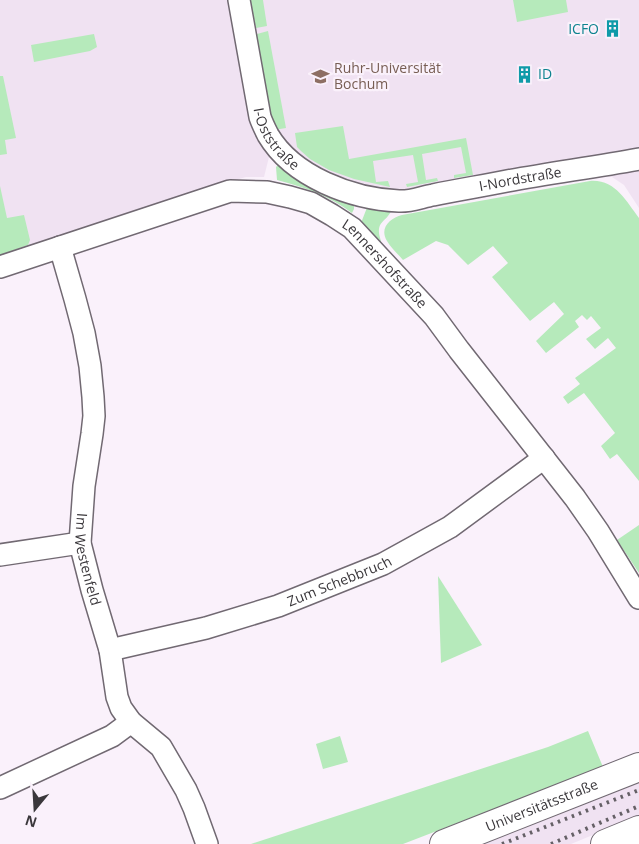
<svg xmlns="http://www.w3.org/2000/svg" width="639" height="844" font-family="'Open Sans',sans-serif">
<rect width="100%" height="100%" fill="#faf1fb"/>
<g fill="#f0e2f2">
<path d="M0 0H639V208L624 185 612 177 593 173 398 210 270 153 264 177H246L172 198 0 255Z"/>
<path d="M639 783V816L571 844H483Z"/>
</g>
<g fill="#b6eabb">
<path d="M250 0H263L267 26 256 28Z"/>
<path d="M513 0H566L568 12 517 22Z"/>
<path d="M268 31 286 128 274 130 270 119 255 38 257 34Z"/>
<path d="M94 34 97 47 90 51 34 62 31 45Z"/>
<path d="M0 76H3L16 138 5 140 7 154 0 155Z"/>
<path d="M343 126 349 159 466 138 473 175 454 178V175L466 173 461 147 422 154 426 180 437 178 438 181 407 187 406 184 418 182 413 155 373 161 376 182 388 181 390 187 354 179 329 170 310 159 301 151 297 147 295 133Z"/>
<path d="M280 163 354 202V209L352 213C330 196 304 187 277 180L276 167Z"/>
<path d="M590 181C615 179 626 201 639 218V481L617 454 610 459 601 446 615 433 584 393 568 404 563 397 580 384 575 378 616 348 608 338 595 349 586 339 601 328 591 316 587 320 582 315 575 321 579 327 546 353 536 341 564 314 554 302 530 321 492 277 508 263 493 246 468 265 448 245 436 241 403 260C398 254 391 248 387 241 379 228 390 218 402 215Z"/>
<path d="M0 186 7 218 24 215 30 240 28 245 0 255Z"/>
<path d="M368 205 392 209C387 223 374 220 381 241L379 243 361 223Z"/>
<path d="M639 525V573L617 540Z"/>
<path d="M438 576 482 645 441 663Z"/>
<path d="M588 731 603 767 403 844H251L548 747Z"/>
<path d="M340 736 348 762 323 769 316 744Z"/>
</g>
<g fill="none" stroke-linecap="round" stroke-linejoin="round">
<defs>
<g id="street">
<path id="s1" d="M239 0 260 117C262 123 265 129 268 135 293 177 352 199 399 201 409 202 422 197 433 195 457 190 482 186 507 181 551 173 595 167 639 159"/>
<path id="s2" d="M60 247 75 299 84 333 90 366 93 397 94 416 92 434 84 486 80 543 92 590 110 650 117 697 121 708 131 722 161 747 186 790 194 808 207 844"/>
<path id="s3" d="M0 267 230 191 267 192 290 197 311 203 332 215 352 228 434 316 459 350 575 498 598 531 639 598"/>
<path d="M0 555 80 543"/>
<path id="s4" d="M110 650 206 628 278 606 383 564 450 527 544 458"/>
<path d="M0 788 112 736 131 722"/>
</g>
<g id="highway">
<path id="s5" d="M444 844 639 767"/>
<path d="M605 844 639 830"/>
</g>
</defs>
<use href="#street" stroke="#716972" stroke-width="24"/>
<use href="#highway" stroke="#716972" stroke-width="30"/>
<use href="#street" stroke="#fff" stroke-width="21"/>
<use href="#highway" stroke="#fff" stroke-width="28"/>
<g stroke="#656066" stroke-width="4" stroke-dasharray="2.5 5" stroke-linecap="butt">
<path d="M502 844 639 790"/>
<path d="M551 844 639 806"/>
</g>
</g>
<defs>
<symbol id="building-bare" viewBox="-9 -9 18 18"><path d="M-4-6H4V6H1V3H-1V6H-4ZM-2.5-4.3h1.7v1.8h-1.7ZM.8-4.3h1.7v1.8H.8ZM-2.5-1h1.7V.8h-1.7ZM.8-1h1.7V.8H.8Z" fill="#0f9aa8" stroke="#faf1fb" stroke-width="2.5" paint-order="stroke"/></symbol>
<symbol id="university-bare" viewBox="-9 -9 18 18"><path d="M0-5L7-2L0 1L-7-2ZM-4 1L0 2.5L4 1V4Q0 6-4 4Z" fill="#8d6e63" stroke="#faf1fb" stroke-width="2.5" paint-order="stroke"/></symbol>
</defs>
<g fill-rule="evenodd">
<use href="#building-bare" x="600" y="16" width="25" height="25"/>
<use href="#building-bare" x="512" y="62" width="25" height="25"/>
<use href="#university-bare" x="308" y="64" width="25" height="25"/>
</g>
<g text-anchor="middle" stroke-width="4.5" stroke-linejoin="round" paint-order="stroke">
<g font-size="14" fill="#0d838f" stroke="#faf1fb" text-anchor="end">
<text x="599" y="34">ICFO</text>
<text x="538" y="79" text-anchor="start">ID</text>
</g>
<g font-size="14" fill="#785e54" stroke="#faf1fb" text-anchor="start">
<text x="334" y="73">Ruhr-Universität<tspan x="334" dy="16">Bochum</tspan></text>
</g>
<g font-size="14" fill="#3a373b" stroke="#faf1fb">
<text dy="5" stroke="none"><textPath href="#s1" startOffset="146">I-Oststraße</textPath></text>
<text dy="5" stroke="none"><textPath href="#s1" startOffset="414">I-Nordstraße</textPath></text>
<text dy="5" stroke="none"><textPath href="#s3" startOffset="421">Lennershofstraße</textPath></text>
<text dy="5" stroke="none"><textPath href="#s2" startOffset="318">Im Westenfeld</textPath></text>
<text dy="5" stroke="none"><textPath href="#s4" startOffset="240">Zum Schebbruch</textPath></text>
<text dy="5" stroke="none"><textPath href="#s5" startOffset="105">Universitätsstraße</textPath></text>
</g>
</g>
<g transform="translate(35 809) rotate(198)" stroke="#faf1fb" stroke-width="4" paint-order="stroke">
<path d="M0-4L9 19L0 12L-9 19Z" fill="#3a373b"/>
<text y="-8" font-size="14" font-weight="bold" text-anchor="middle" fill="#3a373b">N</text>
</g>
</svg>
